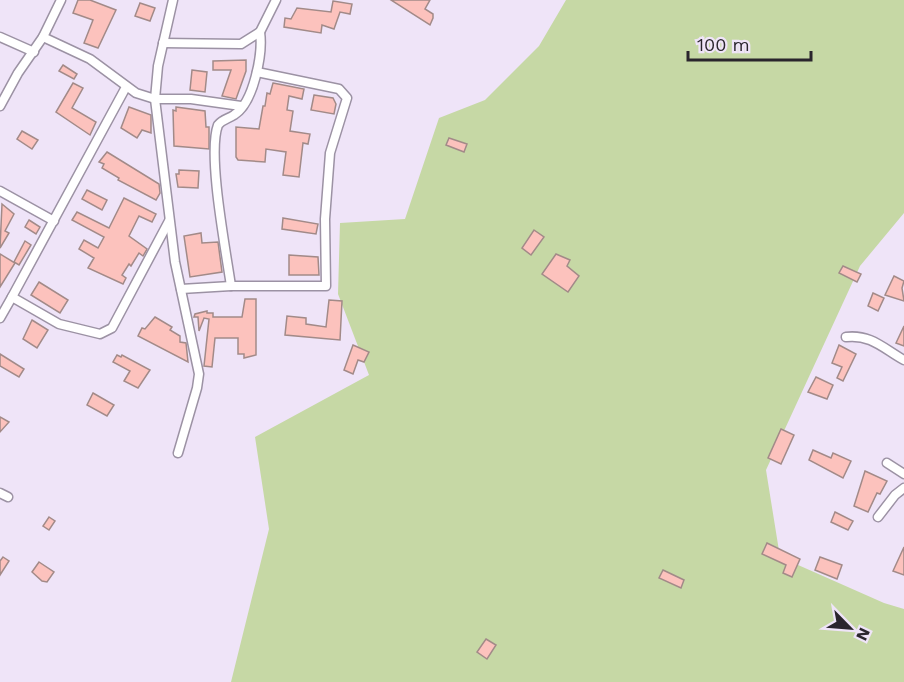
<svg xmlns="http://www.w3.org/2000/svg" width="904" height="682" font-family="'Work Sans',sans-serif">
<rect width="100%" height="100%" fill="#efe4f8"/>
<path fill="#c6d8a5" d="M566 0H904V213L860 266 766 470 780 557 884 603 904 609V682H231L269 529 255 437 369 375 338 294 340 223 405 219 439 118 485 100 539 46Z"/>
<g fill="#fcc2bd" stroke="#a28a88" stroke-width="1.5">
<path d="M78 0H90L116 10 98 48 84 43 93 20 73 13Z"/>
<path d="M391 0H430L425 9 433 14V18L430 25Z"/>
<path d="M333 1 352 4 350 14 340 12 334 29 322 25 321 33 284 27 285 18 291 19 297 8 331 12Z"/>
<path d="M140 3 155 8 150 21 135 16Z"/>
<path d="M246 60V71L236 99 222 96 231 70H213V61Z"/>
<path d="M63 65 77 74 74 79 59 71Z"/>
<path d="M192 70 207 72 205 92 190 90Z"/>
<path d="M73 83 83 88 72 108 96 122 90 135 56 112Z"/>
<path d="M273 83 304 89 302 99 289 96 287 110 293 111 290 131 310 134 308 144 303 143 299 177 283 175 286 152 266 149 265 162 238 160 236 157V127L259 129 263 106H265L267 93 270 94Z"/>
<path d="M314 95 333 98 336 104 334 114 311 110Z"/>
<path d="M129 107 151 115V133L142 130 137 138 121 128Z"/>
<path d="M176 107 205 111 206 127H209V149L174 146 173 110 176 111Z"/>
<path d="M22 131 38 140 32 149 17 139Z"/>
<path d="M449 138 467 144 464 152 446 145Z"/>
<path d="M107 152 159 184 160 193 156 200 118 180 119 178 102 168 104 164 99 162Z"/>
<path d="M179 170 199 171 198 188 178 187 176 174H179Z"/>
<path d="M87 190 107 200 102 210 82 199Z"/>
<path d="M124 198 156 214 152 222 139 216 129 236 147 249 143 256 139 253 131 266 129 264 122 275 126 278 123 284 88 268 94 258 79 249 84 240 98 248 104 237 72 220 77 212 109 228Z"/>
<path d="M2 204 14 214 5 231 9 233 0 248Z"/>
<path d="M283 218 318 224 316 234 282 229Z"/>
<path d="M29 220 40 227 36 234 25 227Z"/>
<path d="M534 230 544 237 531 255 522 248Z"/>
<path d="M201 233 202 243 218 242 222 272 190 277 184 236Z"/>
<path d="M25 241 31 245 19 265 14 262Z"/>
<path d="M0 254 15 263 0 287Z"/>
<path d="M556 254 570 260 567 266 579 276 568 292 542 274Z"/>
<path d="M289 255 318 257 319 275H289Z"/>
<path d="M843 266 861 274 857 282 839 273Z"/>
<path d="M894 276 904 281 902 288 904 301 885 295Z"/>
<path d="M39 282 68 300 60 313 31 295Z"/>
<path d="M873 293 884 298 878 311 868 306Z"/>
<path d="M245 299H256V355L244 358V354H238V338H215L212 367 204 366 209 319 204 318 199 331 198 317H194L195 314 207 311V313H213V317H242Z"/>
<path d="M329 300 342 301 340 340 285 335 287 316 306 318V324L326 327Z"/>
<path d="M155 317 172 327 170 330 180 336V342L186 343 188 362 138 336 142 328 145 329Z"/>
<path d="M32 320 48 330 37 348 23 339Z"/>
<path d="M904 326V346L896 343Z"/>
<path d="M353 345 369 352 364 362 358 360 353 374 344 370Z"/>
<path d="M839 345 856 354 843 381 837 378 842 367 832 363Z"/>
<path d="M0 354 24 369 19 377 0 366Z"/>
<path d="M117 355 121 357 122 355 150 370 138 388 124 381 130 371 113 362Z"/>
<path d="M816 377 833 385 827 399 808 392Z"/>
<path d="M93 393 114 405 107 416 87 405Z"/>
<path d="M0 417 9 422 0 432Z"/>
<path d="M781 429 794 435 781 464 768 458Z"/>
<path d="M813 450 831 458 833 453 851 461 843 478 809 460Z"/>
<path d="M865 471 887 481 880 494 877 493 868 512 854 506Z"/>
<path d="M835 512 853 521 848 530 831 522Z"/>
<path d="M49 517 55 521 49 530 43 526Z"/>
<path d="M767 543 800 559 792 577 783 573 786 565 762 554Z"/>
<path d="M904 547V575L893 571Z"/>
<path d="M3 557 9 561 0 575V561Z"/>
<path d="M820 557 842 565 837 579 815 570Z"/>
<path d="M39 562 54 572 47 582 42 581 32 572Z"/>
<path d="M663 570 684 580 681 588 659 578Z"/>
<path d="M486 639 496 645 487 659 477 652Z"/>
</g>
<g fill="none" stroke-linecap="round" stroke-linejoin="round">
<defs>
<g id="minor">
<path d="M173 0 158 66 155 99 175 262 199 374 197 388 178 453"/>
<path d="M0 37 34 52"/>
<path d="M43 37 90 59 136 93 155 99H191L241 106"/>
<path d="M163 43 241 44 260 32 276 0"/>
<path d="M126 87 12 297 59 324 100 334 112 328 169 221"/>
<path d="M0 106 18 73 43 37 61 0"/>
<path d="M0 191 54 221"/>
<path d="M231 286C226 251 207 154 218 125 223 119 228 119 234 115 254 103 263 53 260 32"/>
<path d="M181 289 231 286H326L325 219 330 153 347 98 339 89 257 72"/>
<path d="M0 318 12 297"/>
<path d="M846 337C871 334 884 349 904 360"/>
<path d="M887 463 904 474"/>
<path d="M0 493 8 497"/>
<path d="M878 517 895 495 904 488"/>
</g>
</defs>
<use href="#minor" stroke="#9c92a4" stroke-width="11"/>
<use href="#minor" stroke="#fff" stroke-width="8"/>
</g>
<g transform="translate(850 628) rotate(115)" stroke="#efe4f8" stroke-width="4.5" paint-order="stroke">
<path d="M0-4.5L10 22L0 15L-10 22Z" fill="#2a252d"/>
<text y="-9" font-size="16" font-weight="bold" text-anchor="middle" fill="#2a252d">N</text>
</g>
<path d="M688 51v9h123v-9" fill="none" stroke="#2a252d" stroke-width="3"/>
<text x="697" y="51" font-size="18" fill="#2a252d" stroke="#efe4f8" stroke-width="4.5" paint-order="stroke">100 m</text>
</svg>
